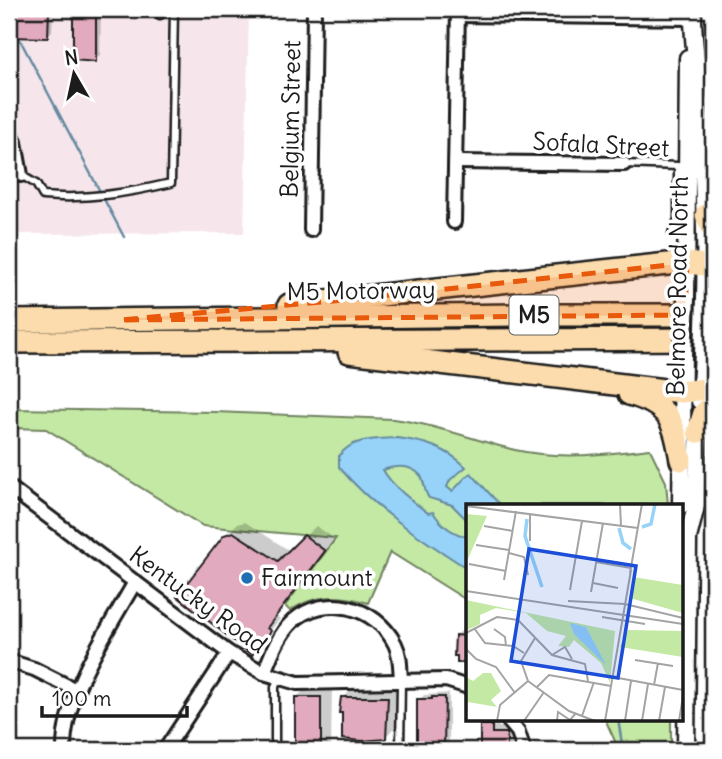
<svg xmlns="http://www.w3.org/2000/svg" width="722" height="759" font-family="Delius,sans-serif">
<rect width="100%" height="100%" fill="#fff"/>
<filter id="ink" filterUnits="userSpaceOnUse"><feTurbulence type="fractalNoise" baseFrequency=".0143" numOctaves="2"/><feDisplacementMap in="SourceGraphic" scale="14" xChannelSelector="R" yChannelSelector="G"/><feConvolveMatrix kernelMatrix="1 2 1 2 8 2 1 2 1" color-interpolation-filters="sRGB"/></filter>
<g filter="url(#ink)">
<path fill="#f6e6ec" d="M9 9H249L244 233 9 234Z"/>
<g fill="#c4e9a4" stroke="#708260" stroke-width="2">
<path d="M9 409 215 412 393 419C435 424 473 440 515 450 560 460 605 454 650 449L666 482 668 505H468V601L390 552 368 603C341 594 314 594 290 611L285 606 336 538 203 526 46 429 9 428Z"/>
<path d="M605 719H671V750H619Z"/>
</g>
<path fill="#97d3f8" stroke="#668aa0" stroke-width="2" d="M397 438C423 441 447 448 466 467L450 480 447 487 452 491C461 485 461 479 471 473L500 505H468V521L452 505 429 498C424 492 425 483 421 476 411 464 395 466 383 470 393 487 412 501 428 513L433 512C441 525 454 534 468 537V569C422 539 375 510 339 467V456C352 438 376 439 397 438Z"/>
<g fill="#0003">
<path d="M9 9H53L52 31 47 36H19L21 39 9 48Z"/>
<path d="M75 9H101L100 55 95 60 75 59Z"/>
<path d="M245 522 290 551 316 526 335 539 276 616 280 619 252 652 225 536 237 524Z"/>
<path d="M463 629H468V666H464L456 636Z"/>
<path d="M308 686H332L331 750H337H296L297 697Z"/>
<path d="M354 687H398L396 726 385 737 343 712V698Z"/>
<path d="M449 693V750H419V700L424 695Z"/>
<path d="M489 719H499V727H514V750H482V726Z"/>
</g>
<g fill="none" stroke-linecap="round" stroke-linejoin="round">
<g stroke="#668aa0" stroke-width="2.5">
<path d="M18 36 124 237"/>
<path d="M618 719 623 750"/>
</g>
</g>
<g fill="#e2aabe" stroke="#1c1c1c" stroke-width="2">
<path d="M9 9H49L48 38 9 37Z"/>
<path d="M73 9H96V62L73 60Z"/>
<path d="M233 532 278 561 304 535 325 551 267 628 271 631 252 655 177 596 224 535Z"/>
<path d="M455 635 468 636V663H457V656H454Z"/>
<rect x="295" y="697" width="26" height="53"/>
<path d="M341 697H388L386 739 362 741 342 739V713H339Z"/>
<path d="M432 697H445L444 750H417V699H432Z"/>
<path d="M480 725H492V733H507V750H480Z"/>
</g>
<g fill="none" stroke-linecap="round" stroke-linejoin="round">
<defs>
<g id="service">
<path d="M160 15 161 9"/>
<path d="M700 97 713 106"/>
<path d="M624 164 678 166V219L672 234"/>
<path d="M21 175 36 184 43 196C86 200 128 193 171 183L174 9"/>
<path d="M275 750V687L278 679"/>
<path d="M400 750 401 681"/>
</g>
<g id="minor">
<path d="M458 15 692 18"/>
<path d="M9 130 15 142 21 175"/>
<path d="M456 162 624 164"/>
<path d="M454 222 458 9"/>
<path d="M311 230 314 9"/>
<path d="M9 487 229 653 264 673 298 683 446 680 468 687"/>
<path d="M9 661 34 669 76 690"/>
<path d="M264 673C271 655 278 635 293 621 325 593 376 606 395 644 401 656 400 668 401 681"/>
<path d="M507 719 518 732 524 750"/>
<path d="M64 750C63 695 108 630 135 582"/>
<path d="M165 750 229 653"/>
</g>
<g id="secondary">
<path d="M693 9C692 34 697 59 698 84 702 156 707 227 705 299"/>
<path d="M686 299 688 58"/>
<path d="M700 401 703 354"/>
<path d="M681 505 683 354"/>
<path d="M686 750 688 538 696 506 699 423"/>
</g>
<g id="motorway">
<path d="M706 215 713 229"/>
<path d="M289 305 668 264 687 263 713 266"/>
<path d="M9 321 518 315H713"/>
<path d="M9 342 713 339"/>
<path d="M349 352 681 392 713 388"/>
<path d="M629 394C670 405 674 421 681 460"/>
<path d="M698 432 704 413 713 404"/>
</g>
</defs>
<use href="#service" stroke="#1c1c1c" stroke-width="11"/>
<use href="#minor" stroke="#1c1c1c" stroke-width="18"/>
<use href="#secondary" stroke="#1c1c1c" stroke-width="21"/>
<use href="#motorway" stroke="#1c1c1c" stroke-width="26"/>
<use href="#service" stroke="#fff" stroke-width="6"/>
<use href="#minor" stroke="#fff" stroke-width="12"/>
<use href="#secondary" stroke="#fff" stroke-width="16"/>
<use href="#motorway" stroke="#fcdcac" stroke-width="21"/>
<defs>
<g id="secondary-bridge">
<path d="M683 354 686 299"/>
<path d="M703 354 705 299"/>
</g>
</defs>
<use href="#secondary-bridge" stroke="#1c1c1c" stroke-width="21" stroke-linecap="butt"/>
<use href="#secondary-bridge" stroke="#fff" stroke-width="16"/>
</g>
</g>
<path fill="#e8590c" fill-opacity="0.2" stroke="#e8590c" stroke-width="5" stroke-dasharray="14 9" stroke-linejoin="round" d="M687 263 685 315 120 320 344 300Z"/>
<circle fill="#1f6fb2" stroke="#fff" stroke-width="2.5" cx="247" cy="578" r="7"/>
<g text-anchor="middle" stroke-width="7" stroke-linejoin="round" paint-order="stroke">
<rect fill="#fff" stroke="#606060" stroke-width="2" x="509.5" y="295.5" width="49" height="39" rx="5"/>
<g font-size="23" font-weight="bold" fill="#1c1c1c">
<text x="534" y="323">M5</text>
</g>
<g font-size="24" fill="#1c1c1c" stroke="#fff">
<text transform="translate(291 119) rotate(-89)" y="8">Belgium Street</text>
<text transform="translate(601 145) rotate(3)" y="8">Sofala Street</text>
<text transform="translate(678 286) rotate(-89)" y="8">Belmore Road North</text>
<text transform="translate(361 291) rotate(-1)" y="8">M5 Motorway</text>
<text transform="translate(198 600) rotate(36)" y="8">Kentucky Road</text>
</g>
<g font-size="24" fill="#1c1c1c" stroke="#fff" text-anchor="start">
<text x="261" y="586">Fairmount</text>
</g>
</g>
<g transform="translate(466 504)">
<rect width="217" height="217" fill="#fff"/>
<path d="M0 10 21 12 0 59ZM167 73 217 81V109L164 94ZM0 96 149 127 144 179 135 159 108 136 103 143 92 142 100 132 81 127 60 109 30 104 14 111V120L1 126ZM162 126 217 127V153L154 143ZM17 169H25L35 187 25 196 31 203 2 198 0 212V173L7 177Z" fill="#c4e9a4"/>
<path d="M104 119 120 123 140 161 108 130Z" fill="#97d3f8"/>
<path fill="none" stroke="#97d3f8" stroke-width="3.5" d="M61 15 59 32 76 83M176 23 185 20 189 0M153 24 157 39 165 45"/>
<path fill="none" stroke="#a4a4a4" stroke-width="2" d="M154 0 155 22M0 2 172 24M18 22 47 27M64 37V10M10 41 43 46M43 49 58 53 62 71M130 58 165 64M3 60 40 67M164 69 176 0M38 76 50 7M127 79 152 84M104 86 116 17M0 87 217 120M125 88 137 19M102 97 159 100 217 114M136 113 179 120M8 124 19 139 47 142 58 149M28 125 39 133 40 142M0 129 31 113 52 116 86 151 119 160 122 177M0 145 10 155 30 163 49 189M86 151 99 143 106 155M169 156 207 162M147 173 217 186M62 177 103 207 129 217M62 177 55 157 69 134M188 181 192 159M71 183 83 171 145 182M116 212 128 178M31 217 34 201 62 177M58 217 78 188M91 217 92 208 104 216 110 209M139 217 165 66M159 217 165 177M176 217 182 180M193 217 199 183M213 217 217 192"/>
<path fill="#1d4ed8" fill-opacity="0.15" stroke="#1d4ed8" stroke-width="3.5" d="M63 45 170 62 152 174 45 157Z"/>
<rect width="217" height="217" fill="none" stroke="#1c1c1c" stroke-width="3.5"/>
</g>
<rect width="722" height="759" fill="none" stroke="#fff" stroke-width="35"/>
<rect x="18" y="18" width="687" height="724" fill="none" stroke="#1c1c1c" stroke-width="2.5" filter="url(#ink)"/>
<g transform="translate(74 74) rotate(351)" stroke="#ffffff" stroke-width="5" paint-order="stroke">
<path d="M0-5L12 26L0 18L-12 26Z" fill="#1c1c1c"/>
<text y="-10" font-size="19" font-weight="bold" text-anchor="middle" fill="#1c1c1c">N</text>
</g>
<path d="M42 706v10h145v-10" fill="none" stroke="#1c1c1c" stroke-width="3.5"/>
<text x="52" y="706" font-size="21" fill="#1c1c1c" stroke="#ffffff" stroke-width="5" paint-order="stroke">100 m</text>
</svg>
